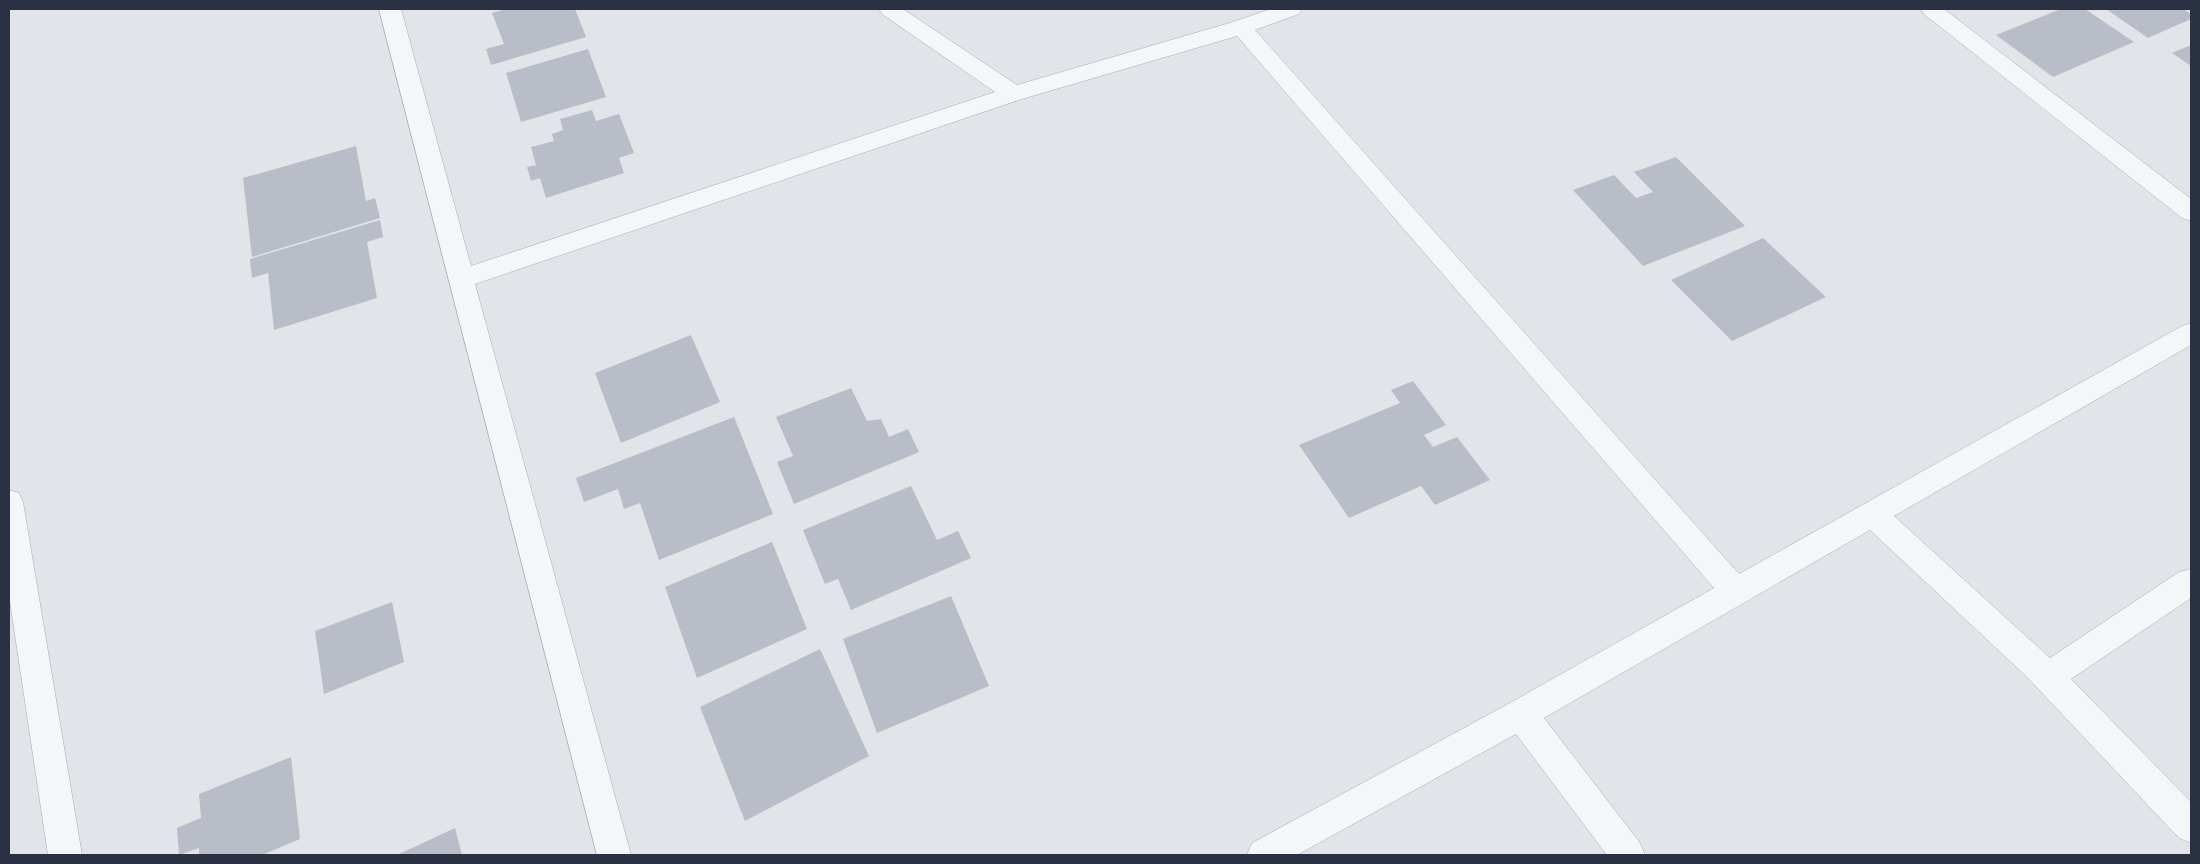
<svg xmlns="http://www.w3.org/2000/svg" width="2200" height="864" font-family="'DM Sans',sans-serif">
<rect width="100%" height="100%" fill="#e2e4ea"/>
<g fill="#b9bdc7">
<path d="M506 9H575L586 37 491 65 486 49 504 44 492 13Z"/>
<path d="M2061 9H2085L2134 42 2053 77 1996 35Z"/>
<path d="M2106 9H2183L2191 14V19L2148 38Z"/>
<path d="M2191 45V66L2172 53Z"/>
<path d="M588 49 606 97 521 122 506 73Z"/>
<path d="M592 110 596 121 619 114 634 153 619 158 624 173 546 198 540 178 531 181 527 167 536 165 531 147 554 141 552 134 563 130 560 119Z"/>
<path d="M356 146 366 201 375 198 380 218 252 257 243 178Z"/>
<path d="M1676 157 1745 226 1643 266 1573 190 1614 175 1636 198 1653 192 1634 172Z"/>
<path d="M380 220 383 237 367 242 377 298 274 330 268 273 252 278 250 259Z"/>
<path d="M1763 238 1826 297 1732 341 1671 280Z"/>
<path d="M691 335 720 402 621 443 595 373Z"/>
<path d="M1413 381 1446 425 1424 435 1433 447 1457 437 1490 480 1435 505 1421 486 1349 518 1299 445 1400 403 1391 390Z"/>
<path d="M851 388 867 421 881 419 889 437 908 429 919 452 794 504 777 462 793 456 776 417Z"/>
<path d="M734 417 773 514 659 560 640 503 624 509 618 489 584 502 576 478Z"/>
<path d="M911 486 937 540 958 531 971 558 851 610 838 579 825 584 803 530Z"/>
<path d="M772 542 807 629 697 678 665 587Z"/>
<path d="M951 596 989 686 877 733 843 639Z"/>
<path d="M392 602 404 662 324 694 315 631Z"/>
<path d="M820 649 869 756 745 821 700 707Z"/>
<path d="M291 757 300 839 262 855H199V848L179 855 177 828 201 818 199 794Z"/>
<path d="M455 828 462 855H397Z"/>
</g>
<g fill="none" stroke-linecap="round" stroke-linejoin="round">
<defs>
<g id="street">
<path d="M379 9H401L471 266 995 92 882 14 879 9H903L1017 85 1233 22 1271 9H1302L1299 14 1255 30 1739 574 2182 326 2191 323V345L1894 516 2050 658 2179 572 2191 569V598L2071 679 2191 802V843L2179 838 2027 677 1870 530 1544 718 1640 843 1645 855H1607L1516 734 1297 855H1247L1252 843 1510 703 1714 588 1237 36 1022 99 475 284 631 855H597Z"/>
<path d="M1921 9H1944L2191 199V221L2182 218 1924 14Z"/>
<path d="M9 490 19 493 23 502 82 855H48L9 595Z"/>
</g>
</defs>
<use href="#street" stroke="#a7abb4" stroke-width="1"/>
<use href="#street" fill="#f4f6f8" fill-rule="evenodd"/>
</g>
<rect width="2200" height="864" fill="none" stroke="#293142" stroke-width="20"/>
</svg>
